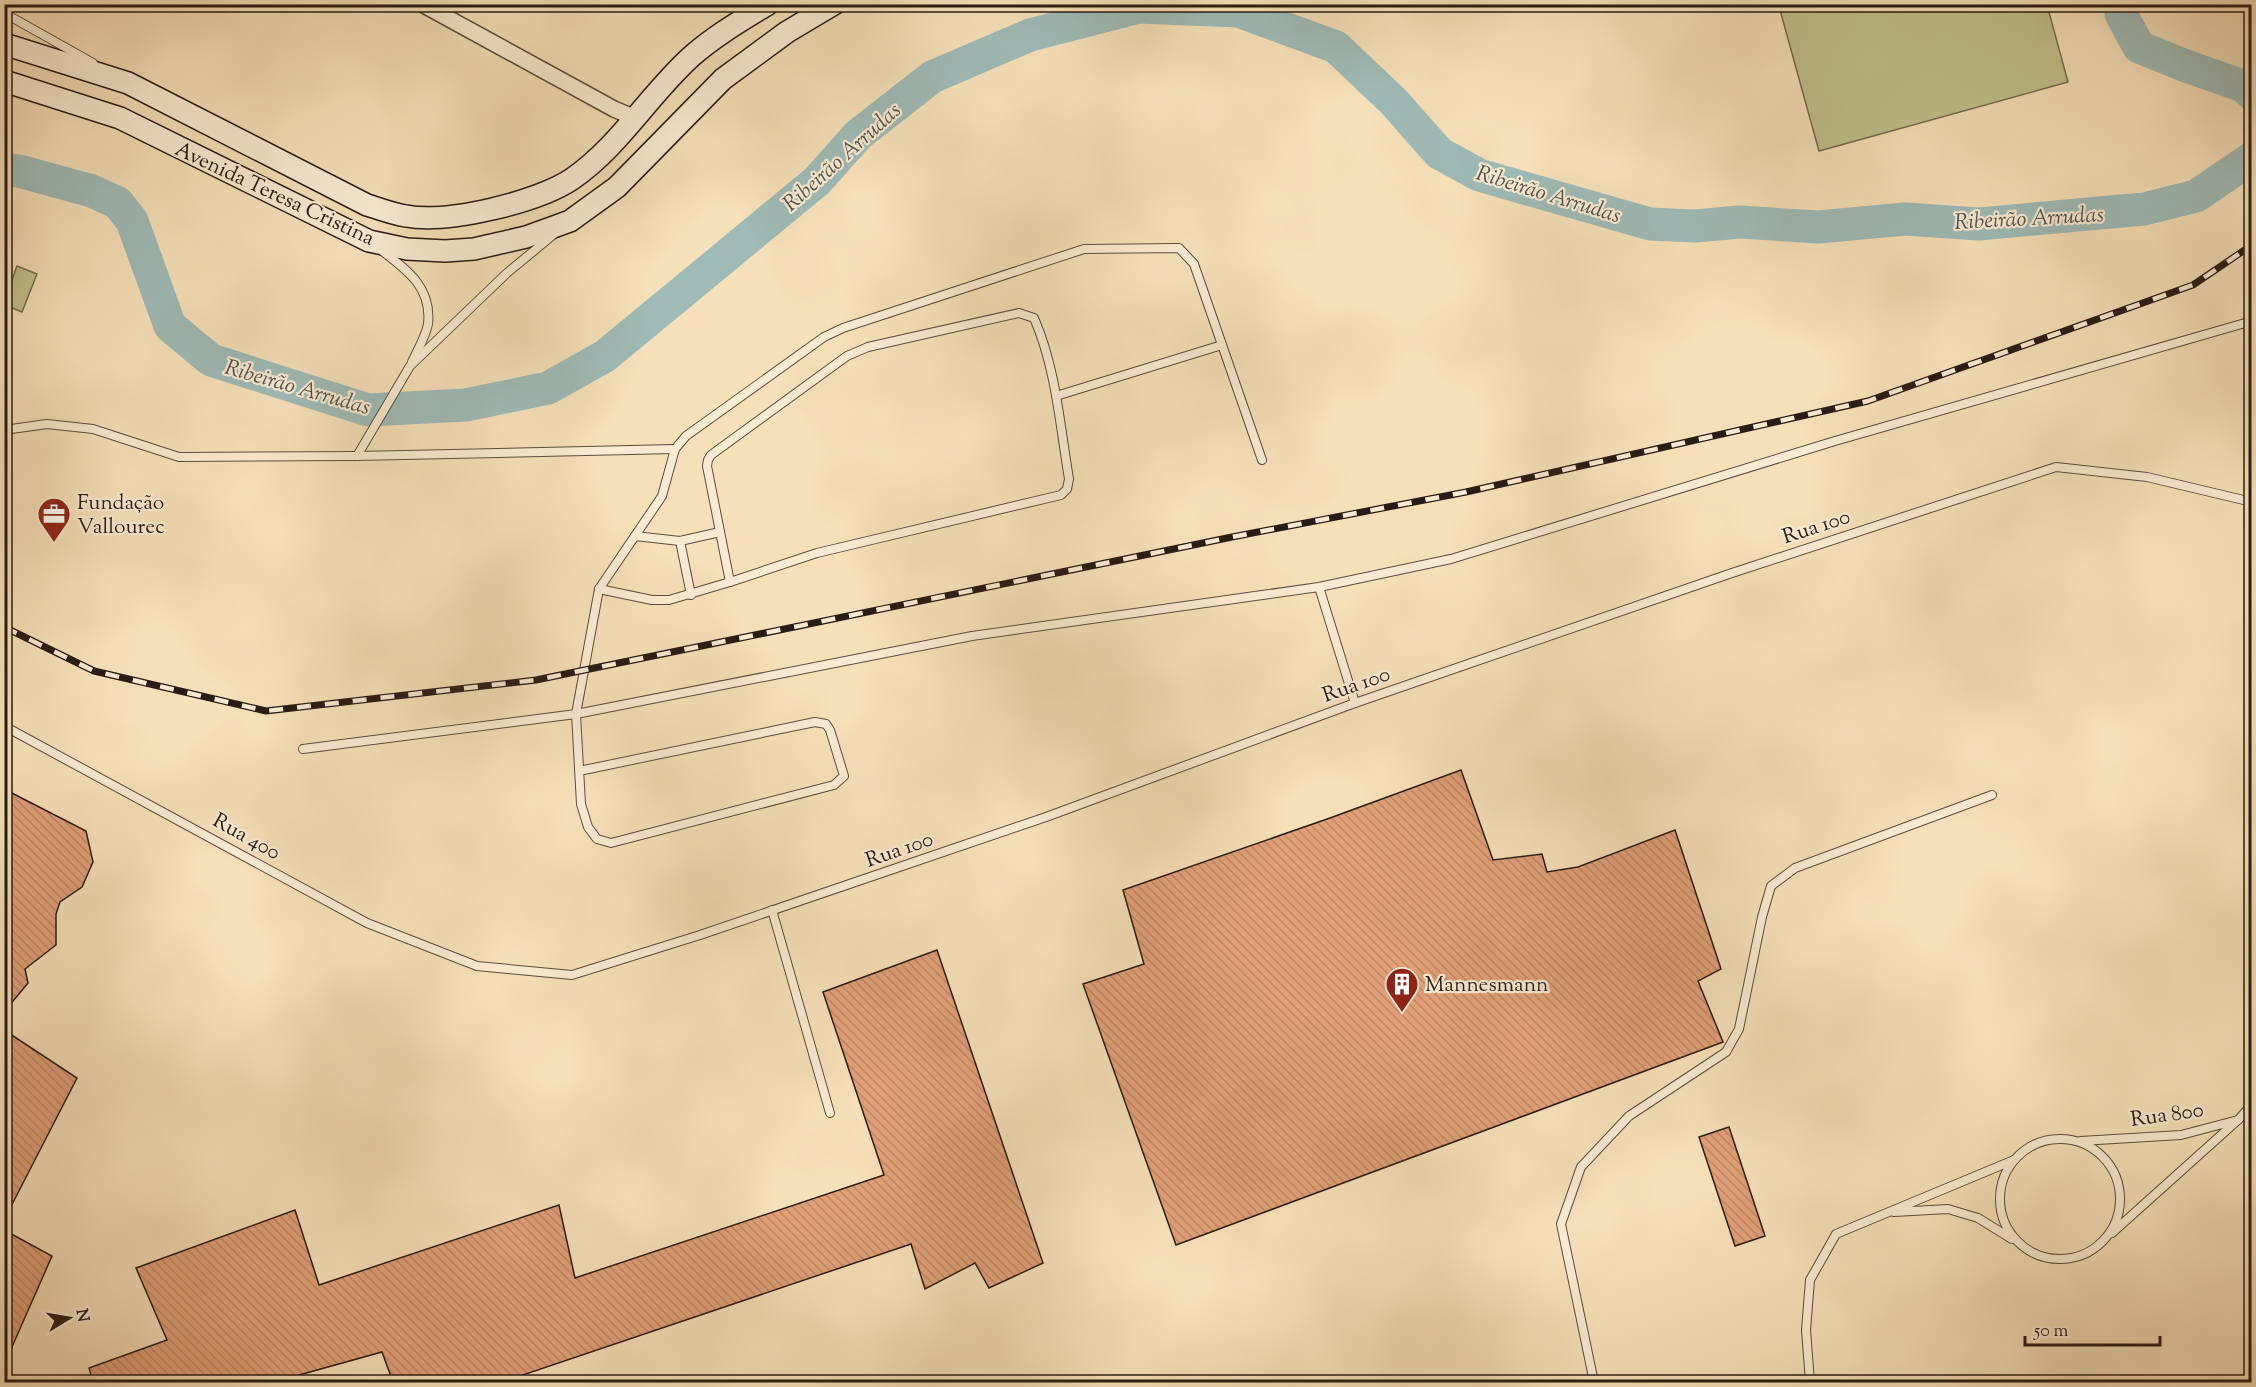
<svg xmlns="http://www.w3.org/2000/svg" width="2256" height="1387" font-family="'Sorts Mill Goudy',serif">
<defs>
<pattern id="building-back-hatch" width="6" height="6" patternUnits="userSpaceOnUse" patternTransform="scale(1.5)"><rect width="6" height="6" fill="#e09f77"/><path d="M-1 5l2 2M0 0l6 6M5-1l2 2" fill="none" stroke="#c08866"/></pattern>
</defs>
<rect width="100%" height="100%" fill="#f6e0b9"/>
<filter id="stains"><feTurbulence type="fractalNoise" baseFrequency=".00333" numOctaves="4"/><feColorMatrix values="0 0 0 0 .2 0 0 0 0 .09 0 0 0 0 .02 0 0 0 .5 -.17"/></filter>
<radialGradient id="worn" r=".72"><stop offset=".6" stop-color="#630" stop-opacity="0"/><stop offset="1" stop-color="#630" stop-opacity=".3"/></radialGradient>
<g fill="#c0c18c" stroke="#746e50" stroke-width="1.5">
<path d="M1801 5H2047L2068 82 1819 151 1780 10Z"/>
<path d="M17 266 37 274 22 312 5 305V299Z"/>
</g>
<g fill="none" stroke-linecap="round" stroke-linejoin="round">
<g stroke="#9ebbb7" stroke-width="33">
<path d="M2122 4 2121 14 2139 47 2186 66 2243 86 2252 94"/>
<path d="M4 169 19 171 92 191 118 203 132 221 170 326 211 360 368 410 466 405 548 388 605 356 817 181 858 135 932 77 1030 35 1139 7 1238 11 1336 47 1394 102 1439 153 1479 175 1650 224 1695 226 1740 222 1818 227 1905 219 1979 224 2144 209 2196 196 2252 158"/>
</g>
</g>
<g fill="url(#building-back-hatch)" stroke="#291b15" stroke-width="1.5">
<path d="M1461 770 1493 860 1542 854 1547 872 1578 867 1675 830 1721 969 1698 981 1723 1042 1176 1245 1083 984 1144 964 1123 890 1330 818Z"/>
<path d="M4 789 86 831 93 862 82 887 60 902 56 914V945L25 969 28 983 4 1012Z"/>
<path d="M937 950 1043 1263 989 1288 975 1263 925 1289 911 1244 502 1382H393L382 1352 274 1382H93L89 1368 167 1340 136 1268 295 1210 319 1285 559 1205 575 1278 884 1175 823 992Z"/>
<path d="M4 1030 77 1078 4 1220Z"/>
<path d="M1729 1127 1765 1236 1735 1246 1699 1137Z"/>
<path d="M4 1230 52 1256 4 1365Z"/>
</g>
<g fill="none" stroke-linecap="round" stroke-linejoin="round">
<defs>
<g id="service">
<path d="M4 13 93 63"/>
<path d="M381 250C407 270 432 287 428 324 426 336 417 351 412 362"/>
<path d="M1019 313 1034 318C1056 368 1060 426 1069 479L1067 489 1061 495 817 553 730 582 707 466 708 460 711 455 847 356 868 347Z"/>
<path d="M1056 396 1222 345"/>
<path d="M4 430 47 424 93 429 179 457 357 456 675 449"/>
<path d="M357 456 410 366 507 273 553 235"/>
<path d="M635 536 680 541 720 532"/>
<path d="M680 541 691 595"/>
<path d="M1319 587 1355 703"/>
<path d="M599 589 652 600H669L730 582"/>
<path d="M4 726 367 923 477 966 572 975 700 935 1046 817 1355 703 1729 574 2056 467 2147 477 2252 502"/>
<path d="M303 749 576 714 972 636 1319 587 1451 559 1835 441 2252 321"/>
<path d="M579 771 815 722 826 724 830 730 844 776 834 785 611 843 597 839 588 827 581 804 576 714 599 589 662 496 675 449 686 436 824 337 843 328 1084 249 1179 248 1194 264 1262 460"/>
<path d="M772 910 830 1113"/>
<circle cx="2060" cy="1199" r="60"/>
<path d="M2081 1141 2181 1135 2238 1120"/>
<path d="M1894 1212 1948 1209 1978 1218 2012 1239"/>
<path d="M2112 1233 2239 1119 2252 1104"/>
<path d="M1594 1382 1561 1224 1581 1167 1629 1116 1726 1052 1739 1029 1762 917 1771 886 1795 868 1992 795"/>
<path d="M1810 1382 1806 1330 1810 1280 1836 1234 2014 1160"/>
</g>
<path id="minor" d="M422 4 614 109 635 118"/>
<g id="secondary">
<path d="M4 44 128 83 367 205C380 209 393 214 406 216 447 224 538 202 572 179 620 146 650 93 693 55 716 35 742 20 768 4"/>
<path d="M4 81 120 118 369 241 407 249 445 251 474 249 526 237 570 221 617 187 723 79 787 32 834 4"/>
</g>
</defs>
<use href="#service" stroke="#5c4c3e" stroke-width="10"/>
<use href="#minor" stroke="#5c4c3e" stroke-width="18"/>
<use href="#secondary" stroke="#291b15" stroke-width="24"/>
<use href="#service" stroke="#f9ebd2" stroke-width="8"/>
<use href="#minor" stroke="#f9ebd2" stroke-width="15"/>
<use href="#secondary" stroke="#f9ebd2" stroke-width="21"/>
<defs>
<path id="rail" d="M4 627 94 671 266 711 536 680 1232 537 1466 492 1868 401 2193 285 2252 245"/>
</defs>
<use href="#rail" stroke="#291b15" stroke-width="7"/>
<use href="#rail" stroke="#f9ebd2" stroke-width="4.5" stroke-dasharray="14" stroke-linecap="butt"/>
</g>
<defs>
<symbol id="office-pin" viewBox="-11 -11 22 30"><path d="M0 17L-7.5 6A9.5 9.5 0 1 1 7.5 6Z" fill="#8f2418" stroke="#f9ebd2"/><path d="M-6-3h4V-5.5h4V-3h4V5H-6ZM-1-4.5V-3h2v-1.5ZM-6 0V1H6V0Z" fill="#fff"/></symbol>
<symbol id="building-pin" viewBox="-11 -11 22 30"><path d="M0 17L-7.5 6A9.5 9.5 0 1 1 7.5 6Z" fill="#8f2418" stroke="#f9ebd2"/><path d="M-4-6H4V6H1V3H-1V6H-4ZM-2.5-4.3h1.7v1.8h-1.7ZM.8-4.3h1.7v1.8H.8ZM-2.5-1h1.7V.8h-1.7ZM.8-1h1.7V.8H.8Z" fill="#fff"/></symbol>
</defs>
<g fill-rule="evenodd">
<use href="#office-pin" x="35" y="495" width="38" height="52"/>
<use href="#building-pin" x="1383" y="965" width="38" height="52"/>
</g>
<g text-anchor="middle" stroke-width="4.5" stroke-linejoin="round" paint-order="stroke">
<g font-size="21" fill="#291b15" stroke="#f9ebd2">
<text transform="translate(275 193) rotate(25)" y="7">Avenida Teresa Cristina</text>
<text transform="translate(1816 526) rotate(-18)" y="7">Rua 100</text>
<text transform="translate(1356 684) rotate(-19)" y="7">Rua 100</text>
<text transform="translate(247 836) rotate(29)" y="7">Rua 400</text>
<text transform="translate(899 849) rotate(-19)" y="7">Rua 100</text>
<text transform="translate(2167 1114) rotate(-8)" y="7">Rua 800</text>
</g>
<g font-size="21" fill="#291b15" stroke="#f9ebd2" text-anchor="start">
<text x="77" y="509">Fundação<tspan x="77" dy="24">Vallourec</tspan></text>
<text x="1425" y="991">Mannesmann</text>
</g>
<g font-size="22" font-style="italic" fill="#52534e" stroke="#f9ebd2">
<text transform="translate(841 156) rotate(-42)" y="8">Ribeirão Arrudas</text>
<text transform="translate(1549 193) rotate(17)" y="8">Ribeirão Arrudas</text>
<text transform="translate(2029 217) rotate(-3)" y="8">Ribeirão Arrudas</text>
<text transform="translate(298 386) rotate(16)" y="8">Ribeirão Arrudas</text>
</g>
</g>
<rect width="2256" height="1387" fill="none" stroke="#f6e0b9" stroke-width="24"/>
<rect x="6" y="6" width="2244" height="1375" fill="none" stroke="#291b15" stroke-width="3"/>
<rect x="12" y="12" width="2232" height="1363" fill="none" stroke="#291b15" stroke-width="1.5"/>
<g transform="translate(69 1318) rotate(79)" stroke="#f9ebd2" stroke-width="4.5" paint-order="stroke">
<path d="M0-4.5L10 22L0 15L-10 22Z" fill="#291b15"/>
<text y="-9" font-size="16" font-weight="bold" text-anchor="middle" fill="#291b15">N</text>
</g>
<path d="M2025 1336v9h135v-9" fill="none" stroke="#291b15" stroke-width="3"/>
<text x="2034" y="1336" font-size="18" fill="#291b15" stroke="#f9ebd2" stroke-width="4.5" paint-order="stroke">50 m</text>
<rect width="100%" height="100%" filter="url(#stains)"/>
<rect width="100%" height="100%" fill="url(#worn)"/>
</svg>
